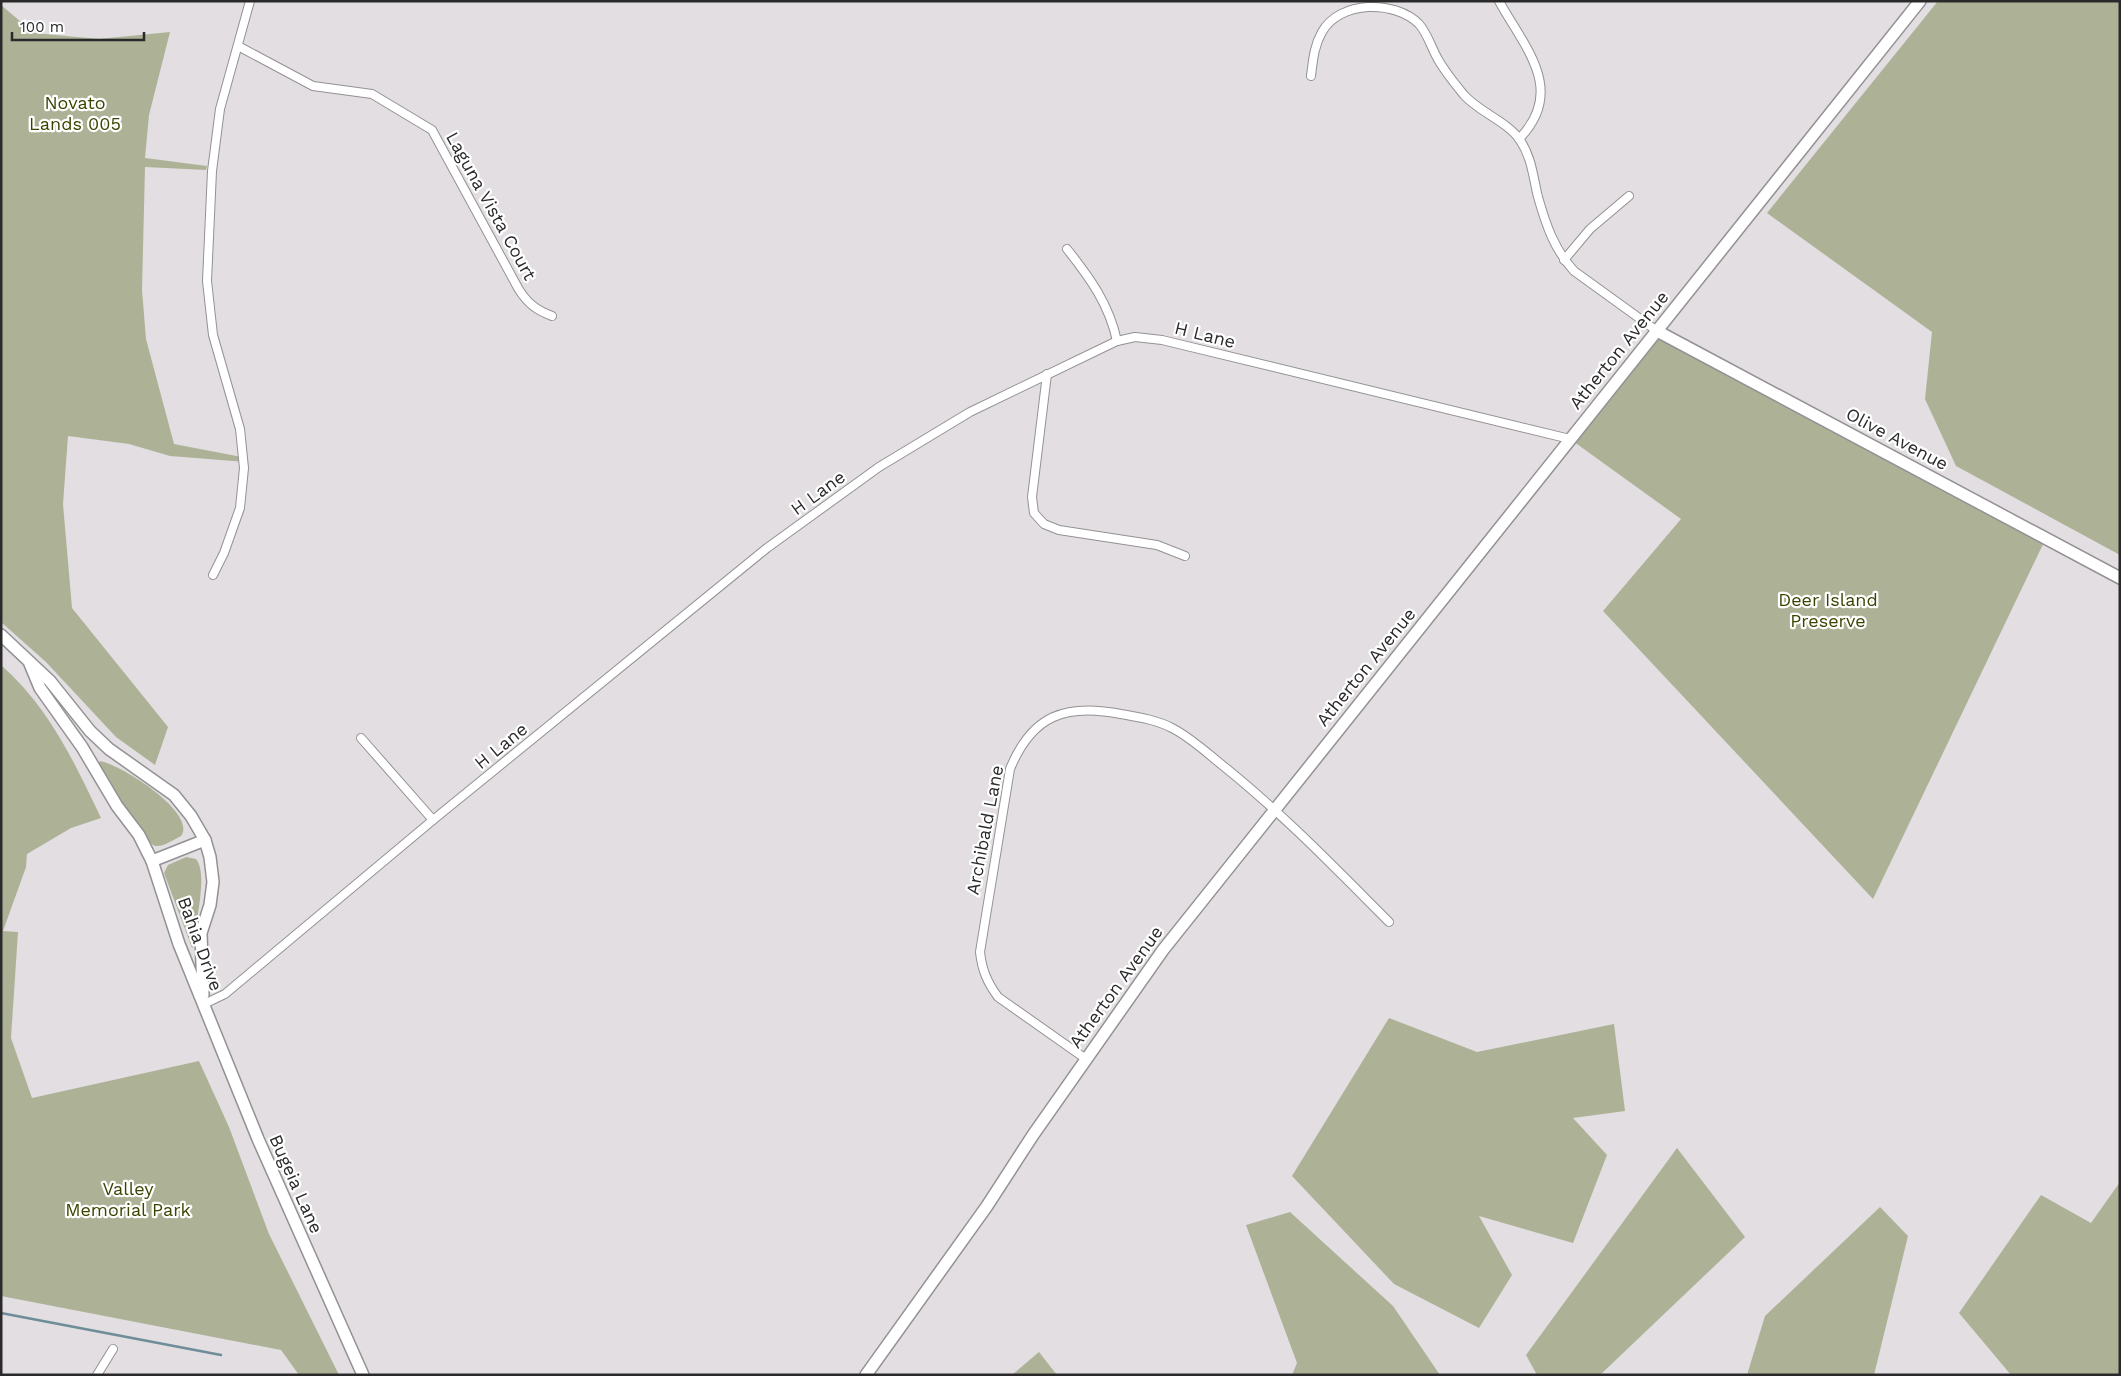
<svg xmlns="http://www.w3.org/2000/svg" width="2121" height="1376" font-family="'Work Sans',sans-serif">
<rect width="100%" height="100%" fill="#e2dee2"/>
<g fill="#adb297">
<path d="M1938 1H2120V555L1956 466 1925 399 1932 332 1767 213Z"/>
<path d="M1 5 34 33 99 39 170 32 149 115 145 158 207 166 206 170 145 167 142 290 146 339 174 444 247 458 246 462 170 456 129 444 68 436 63 504 72 608 168 727 155 765 116 737 46 662 1 622Z"/>
<path d="M1657 331 2046 538 1873 899 1603 611 1681 519 1570 439Z"/>
<path d="M1 665C48 706 75 763 101 818L71 828 27 854 26 867 3 931 18 932 11 1038 32 1098 199 1061 229 1127 269 1234 339 1375H299L281 1350 1 1296Z"/>
<path d="M100 761C120 764 198 813 181 836 175 839 163 847 156 846 143 845 105 777 98 764Z"/>
<path d="M186 857 196 859C209 874 194 926 194 946L192 948 164 873 168 865Z"/>
<path d="M1389 1018 1477 1052 1614 1024 1625 1111 1573 1118 1607 1155 1573 1243 1479 1216 1512 1275 1479 1328 1394 1284 1292 1176Z"/>
<path d="M1677 1148 1745 1237 1600 1375H1537L1526 1355Z"/>
<path d="M2120 1182V1375H2011L1959 1313 2041 1195 2091 1223Z"/>
<path d="M1880 1207 1908 1236 1874 1375H1747L1765 1316Z"/>
<path d="M1290 1212 1393 1306 1440 1375H1292L1297 1363 1246 1225Z"/>
<path d="M1039 1352 1057 1375H1012Z"/>
</g>
<g fill="none" stroke-linecap="round" stroke-linejoin="round">
<path stroke="#6e8d99" stroke-width="2.5" d="M1 1313 221 1355"/>
<defs>
<g id="street">
<path d="M1499 1C1524 47 1567 90 1519 139"/>
<path d="M238 46 313 86 372 94 432 130 518 288C527 303 536 310 552 316"/>
<path d="M1311 76C1313 60 1314 46 1322 32 1340 0 1395 0 1419 24 1428 34 1432 50 1439 61 1446 73 1455 84 1464 95 1479 112 1508 122 1520 140 1532 158 1533 177 1538 197 1546 225 1554 249 1574 271L1657 331"/>
<path d="M1067 249C1090 278 1109 304 1117 341"/>
<path d="M1564 260 1590 229 1629 196"/>
<path d="M1047 374 1032 497 1034 513 1044 524 1059 530 1157 545 1185 556"/>
<path d="M213 575 224 553 240 508 244 468 240 429 213 335 207 281 212 171 220 109 250 1"/>
<path d="M361 738 433 820"/>
<path d="M204 1004 225 994 433 820 767 548 879 467 970 412 1117 341 1135 337 1162 340 1570 439"/>
<path d="M1086 1059 998 997C987 982 982 970 980 952L1010 769C1032 715 1066 703 1121 714 1138 717 1157 720 1172 728 1192 738 1209 755 1227 769 1285 816 1336 869 1389 922"/>
<path d="M97 1375 113 1349"/>
</g>
<g id="secondary">
<path d="M1657 331 2120 578"/>
<path d="M1 635 50 681 90 731 109 749 174 795 191 816 205 840 210 857 213 882 210 905 201 933 203 995"/>
<path d="M30 664 40 688 82 747 117 806 139 835 152 861 179 944 258 1139 363 1375"/>
<path d="M152 861 205 840"/>
<path d="M866 1375 987 1206 1033 1135 1163 950 1920 1"/>
</g>
</defs>
<use href="#street" stroke="#949195" stroke-width="10"/>
<use href="#secondary" stroke="#949195" stroke-width="14"/>
<use href="#street" stroke="#fff" stroke-width="8"/>
<use href="#secondary" stroke="#fff" stroke-width="11"/>
</g>
<g text-anchor="middle" stroke-width="4.5" stroke-linejoin="round" paint-order="stroke">
<g font-size="18" fill="#3d4401" stroke="#fff">
<text x="75" y="109">Novato<tspan x="75" dy="21">Lands 005</tspan></text>
<text x="1828" y="606">Deer Island<tspan x="1828" dy="21">Preserve</tspan></text>
<text x="128" y="1195">Valley<tspan x="128" dy="21">Memorial Park</tspan></text>
</g>
<g font-size="18" fill="#2b2a2b" stroke="#fff">
<text transform="translate(491 206) rotate(61)" y="6">Laguna Vista Court</text>
<text transform="translate(1205 335) rotate(14)" y="6">H Lane</text>
<text transform="translate(1619 350) rotate(-51)" y="6">Atherton Avenue</text>
<text transform="translate(1897 439) rotate(28)" y="6">Olive Avenue</text>
<text transform="translate(818 493) rotate(-36)" y="6">H Lane</text>
<text transform="translate(1366 667) rotate(-51)" y="6">Atherton Avenue</text>
<text transform="translate(501 746) rotate(-39)" y="6">H Lane</text>
<text transform="translate(985 830) rotate(-79)" y="6">Archibald Lane</text>
<text transform="translate(200 944) rotate(70)" y="6">Bahia Drive</text>
<text transform="translate(1116 987) rotate(-54)" y="6">Atherton Avenue</text>
<text transform="translate(296 1184) rotate(66)" y="6">Bugeia Lane</text>
</g>
</g>
<rect width="2121" height="1376" fill="none" stroke="#2b2a2b" stroke-width="5"/>
<path d="M12 32v8h132v-8" fill="none" stroke="#2b2a2b" stroke-width="2.5"/>
<text x="20" y="32" font-size="15" fill="#2b2a2b" stroke="#ffffff" stroke-width="4" paint-order="stroke">100 m</text>
</svg>
